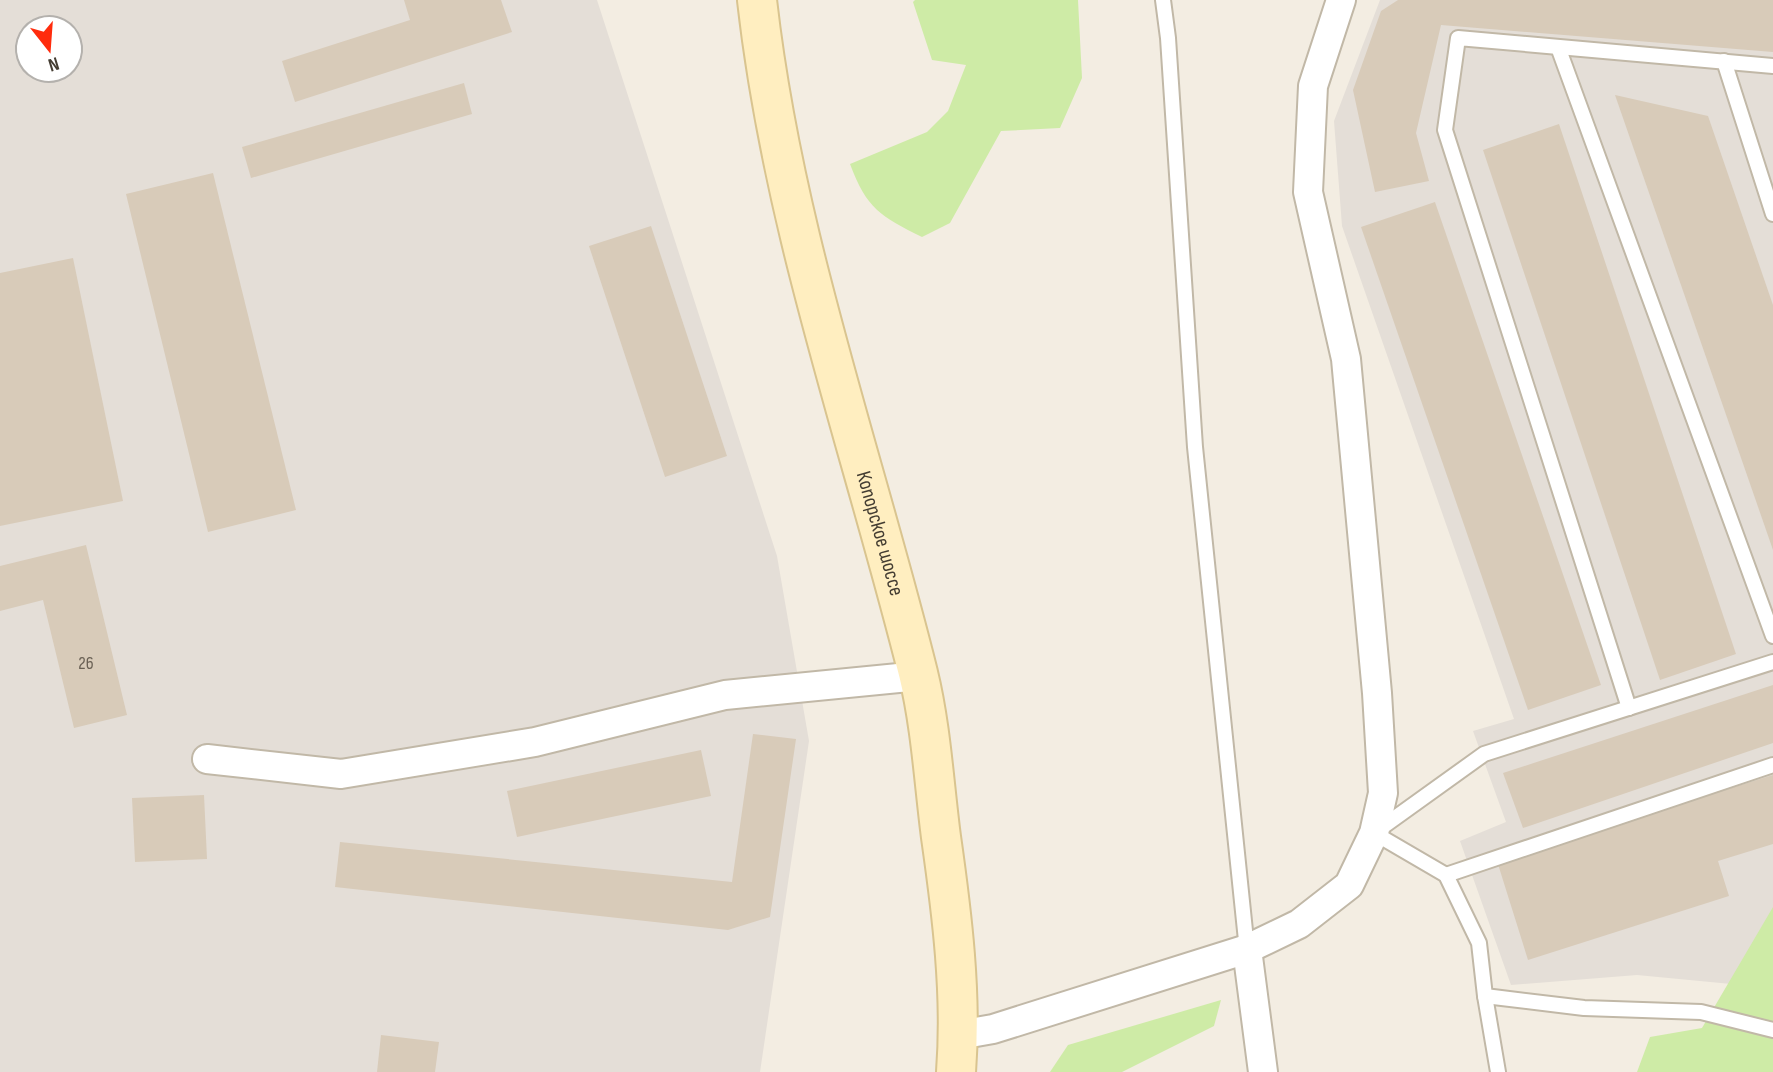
<svg xmlns="http://www.w3.org/2000/svg" width="1773" height="1072" font-family="'Sofia Sans Condensed',sans-serif">
<rect width="100%" height="100%" fill="#f3ede2"/>
<g fill="#e4ded7" fill-rule="evenodd">
<path d="M0 0H597L777 556 809 741 760 1072H0ZM28 28H70V70H28Z"/>
<path d="M1380 0H1773V988L1637 975 1511 985 1460 841 1506 822 1473 731 1514 719 1342 226 1334 121Z"/>
</g>
<g fill="#ceeba6">
<path d="M915 0H1078L1082 78 1060 128 1001 131 950 223 922 237C880 216 867 209 850 164L927 132 948 111 966 65 932 60 913 2Z"/>
<path d="M1773 907V1072H1637L1650 1037 1702 1028Z"/>
<path d="M1221 1000 1214 1026 1122 1072H1050L1068 1045Z"/>
</g>
<g fill="#d8cbb9">
<path d="M404 0H501L512 32 295 102 282 61 410 20Z"/>
<path d="M1398 0H1773V52L1441 25 1416 133 1429 181 1375 192 1353 90 1381 11Z"/>
<path d="M464 83 472 114 251 178 242 147Z"/>
<path d="M1615 95 1708 116 1773 305V550Z"/>
<path d="M1559 124 1736 654 1660 680 1483 150Z"/>
<path d="M213 173 296 510 208 532 126 194Z"/>
<path d="M1435 202 1601 685 1528 710 1361 227Z"/>
<path d="M651 226 727 456 665 477 589 246Z"/>
<path d="M73 258 123 501 0 526V273Z"/>
<path d="M86 545 127 715 74 728 43 600 0 611V566Z"/>
<path d="M1773 685V743L1523 828 1503 773Z"/>
<path d="M753 734 796 739 770 917 728 930 335 887 340 842 732 882Z"/>
<path d="M701 750 711 796 517 837 507 791Z"/>
<path d="M1773 775V844L1718 861 1729 896 1528 960 1497 861Z"/>
<path d="M204 795 207 859 135 862 132 798Z"/>
<path d="M381 1035 439 1042 435 1072H377Z"/>
</g>
<g fill="none" stroke-linecap="round" stroke-linejoin="round">
<defs>
<g id="service">
<path d="M1163 0 1168 38 1195 447 1247 950"/>
<path d="M1558 47 1773 636"/>
<path d="M1724 61 1773 214"/>
<path d="M1773 662 1484 754 1374 833 1446 875 1479 943 1485 996 1584 1008 1701 1012 1773 1030"/>
<path d="M1629 708 1445 130 1458 38 1773 66"/>
<path d="M1446 875 1773 765"/>
<path d="M1485 996 1498 1072"/>
</g>
<g id="minor">
<path d="M207 759 341 774 535 742 725 695 919 676"/>
<path d="M1247 949 1263 1072"/>
<path d="M959 1035 993 1029 1247 949 1299 924 1349 885 1374 833 1383 793 1377 693 1346 359 1308 192 1313 86 1341 0"/>
</g>
<g id="secondary">
<path id="s1" d="M757 0C783 231 862 449 918 673 931 726 934 783 941 837 952 914 962 994 956 1072"/>
</g>
</defs>
<use href="#service" stroke="#c1b8a7" stroke-width="18"/>
<use href="#minor" stroke="#c1b8a7" stroke-width="32"/>
<use href="#secondary" stroke="#d9c48f" stroke-width="42"/>
<use href="#service" stroke="#fff" stroke-width="14"/>
<use href="#minor" stroke="#fff" stroke-width="28"/>
<use href="#secondary" stroke="#ffeec0" stroke-width="38"/>
</g>
<g text-anchor="middle" stroke-width="5" stroke-linejoin="round" paint-order="stroke">
<g font-size="18" fill="#696054">
<text x="86" y="669">26</text>
</g>
<g font-size="21" fill="#443d32" stroke="#fff">
<text dy="7" stroke="none"><textPath href="#s1" startOffset="548">Копорское шоссе</textPath></text>
</g>
</g>
<g transform="translate(49 49) rotate(163)"><circle r="33" fill="#ffffff" stroke="#b4b1ad" stroke-width="2"/>
<path d="M0-5L12 26L0 18L-12 26Z" fill="#ff2c0d"/>
<text y="-10" font-size="19" font-weight="bold" text-anchor="middle" fill="#443d32">N</text>
</g>
</svg>
